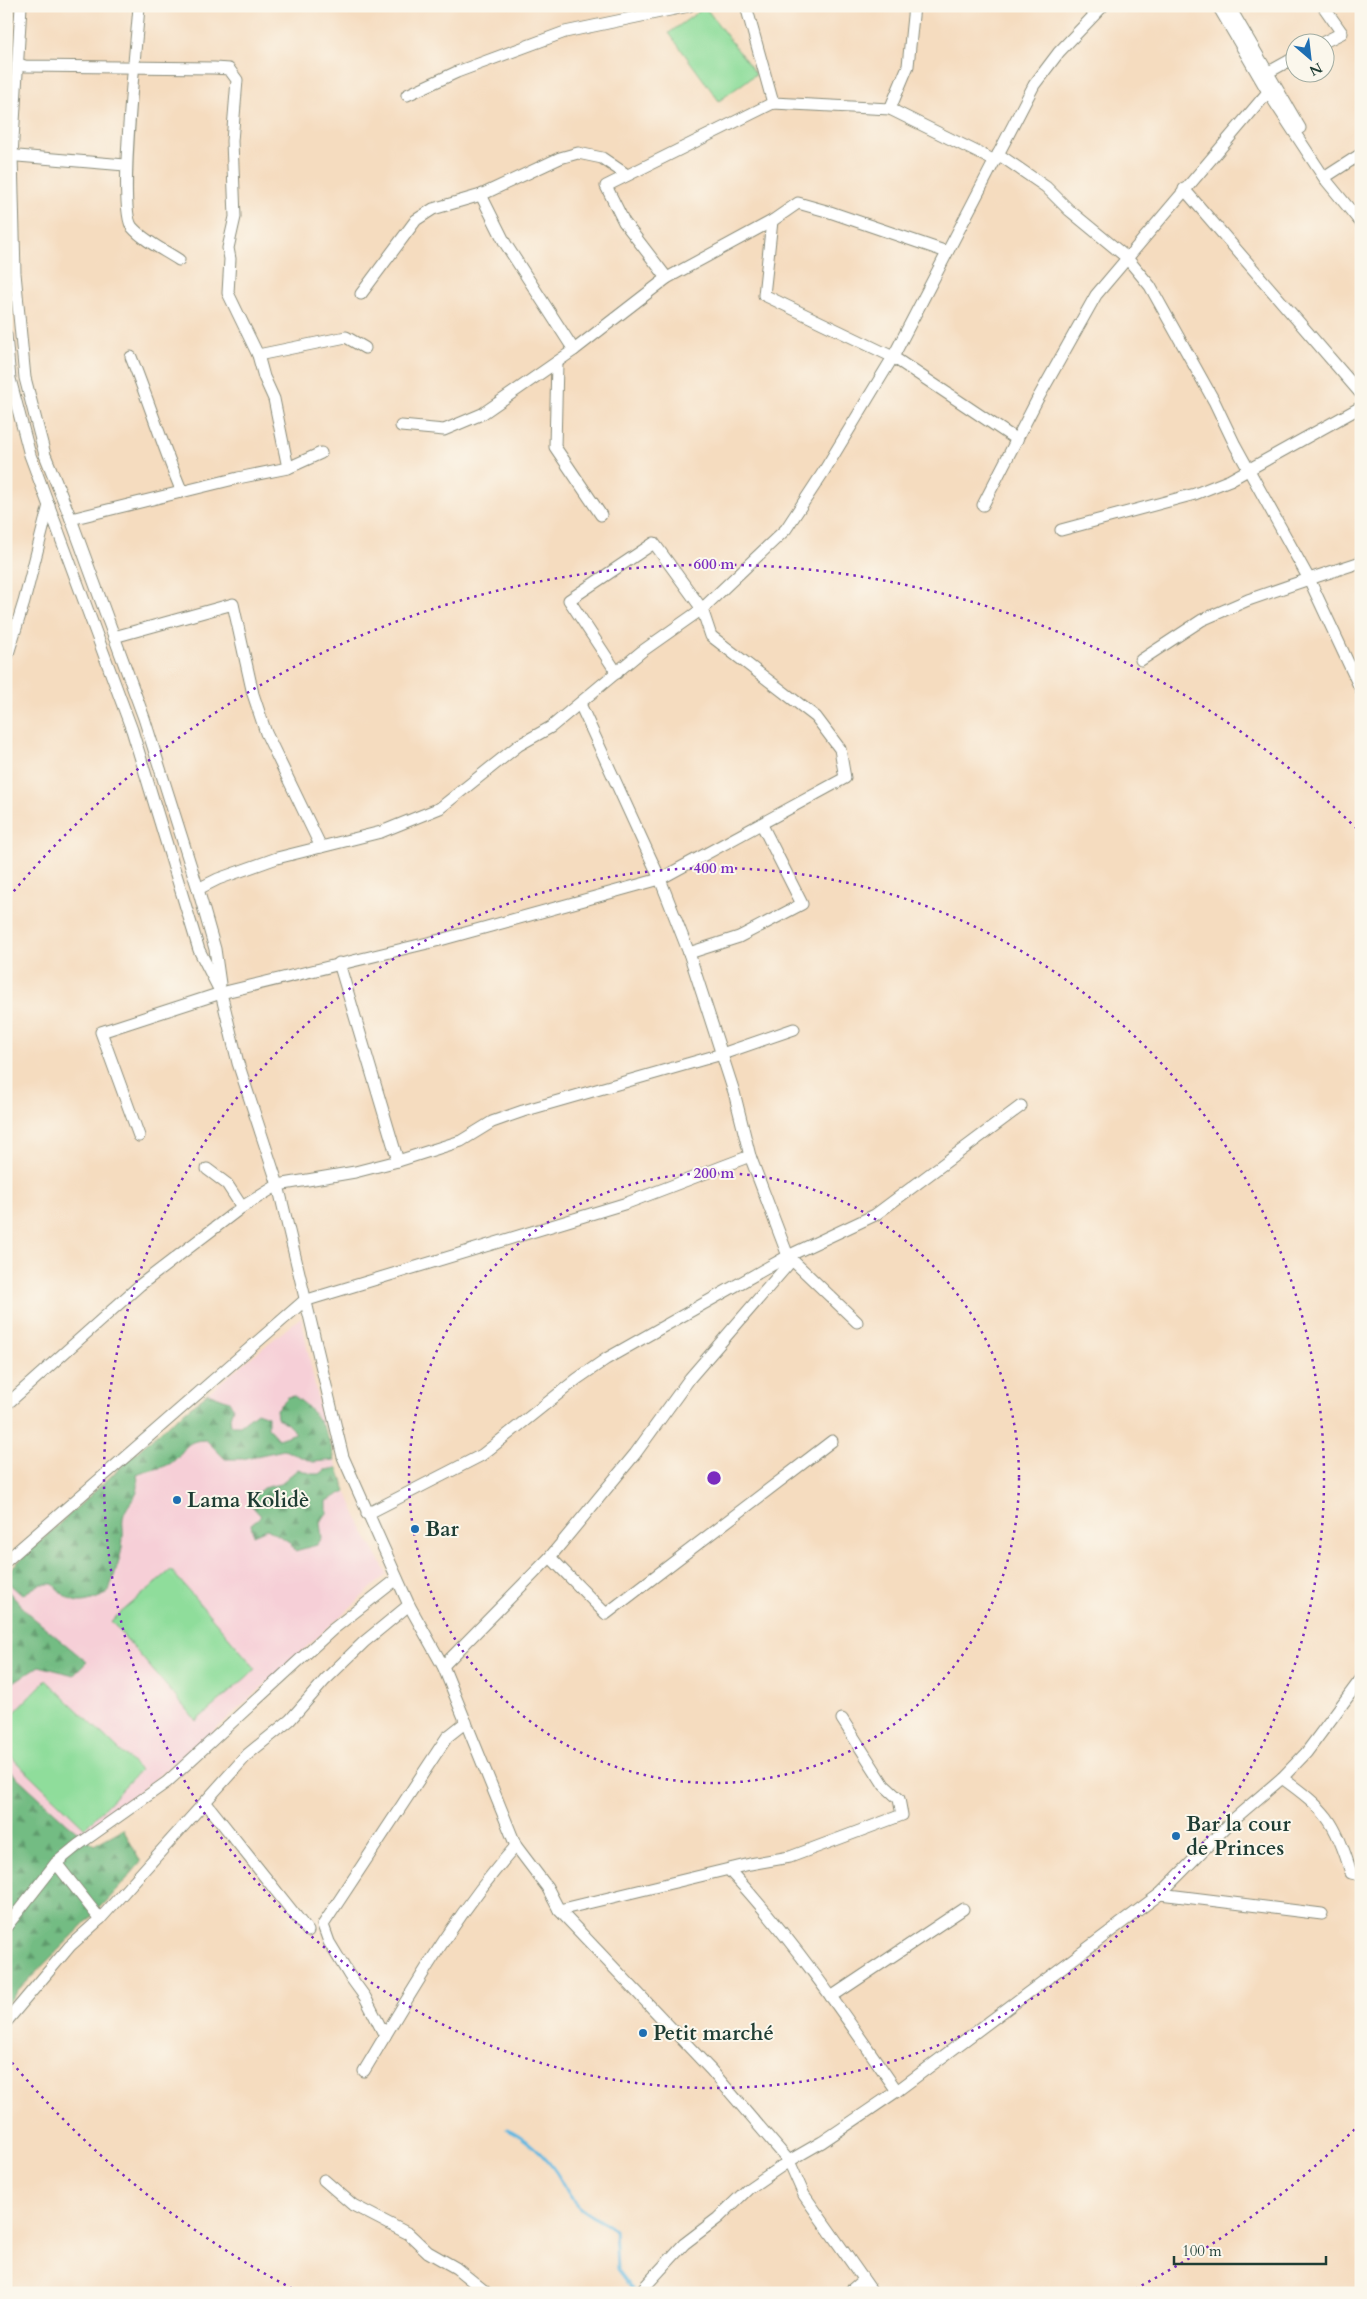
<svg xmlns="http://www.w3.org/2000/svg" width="1367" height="2299" font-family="Cardo,serif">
<defs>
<pattern id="forest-firs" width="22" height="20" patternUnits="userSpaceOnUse" patternTransform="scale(1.25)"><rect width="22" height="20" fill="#73bc83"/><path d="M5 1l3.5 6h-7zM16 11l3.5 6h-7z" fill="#5e9a6c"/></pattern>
</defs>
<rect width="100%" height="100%" fill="#fbf7ec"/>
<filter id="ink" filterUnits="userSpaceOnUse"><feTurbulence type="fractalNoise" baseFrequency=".02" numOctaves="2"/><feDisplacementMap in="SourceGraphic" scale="10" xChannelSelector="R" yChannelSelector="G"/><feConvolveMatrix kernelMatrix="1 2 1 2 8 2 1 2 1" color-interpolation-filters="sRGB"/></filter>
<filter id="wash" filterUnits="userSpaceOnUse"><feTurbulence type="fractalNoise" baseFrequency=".0096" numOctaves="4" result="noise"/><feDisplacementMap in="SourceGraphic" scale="20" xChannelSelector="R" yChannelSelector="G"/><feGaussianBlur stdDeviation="1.12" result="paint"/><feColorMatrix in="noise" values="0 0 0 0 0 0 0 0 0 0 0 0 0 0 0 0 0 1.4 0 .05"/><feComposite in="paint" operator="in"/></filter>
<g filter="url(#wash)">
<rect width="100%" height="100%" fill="#f5dcbf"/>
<path fill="#f6cfd7" d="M301 1317 323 1426 346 1491 364 1532 387 1574 194 1749 103 1819 6 1905V1573L159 1432Z"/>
<g fill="url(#forest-firs)" stroke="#497c5c">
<path d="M208 1393 229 1401 233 1408 230 1417 231 1425H240L257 1412 268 1416V1428L278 1439 296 1433 285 1422 277 1418 276 1409 288 1397 294 1396C316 1410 329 1434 335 1460L313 1462 284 1450 242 1459H225L206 1440C183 1440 186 1452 171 1463 162 1469 147 1470 137 1475 142 1500 128 1498 123 1518 122 1524 124 1532 123 1538 122 1557 114 1577 107 1594 79 1606 73 1606 53 1584H40L22 1595 6 1581V1573L159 1432Z"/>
<path d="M338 1468 346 1491 327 1501V1513L320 1523 322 1538 317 1545 295 1551 288 1541 267 1529 253 1535 251 1524 261 1516 252 1506 253 1497 263 1488 280 1484 298 1469 312 1474H320L325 1470Z"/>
<path d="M6 1589 30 1615 87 1662 74 1675 39 1666 12 1683 6 1695Z"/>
<path d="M6 1767 67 1823 94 1845 123 1829 141 1862C100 1913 50 1955 6 2004Z"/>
</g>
<g fill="#8fdd9b" stroke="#578d68">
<path d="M705 7 756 74 719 101 669 33Z"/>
<path d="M171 1570 256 1669 196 1721 111 1621Z"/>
<path d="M46 1680 140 1770 85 1828 6 1752V1721Z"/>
</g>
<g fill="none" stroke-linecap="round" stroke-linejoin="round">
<path stroke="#64b8e0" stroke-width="3" d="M507 2129C523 2135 546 2157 556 2172 563 2183 568 2195 577 2205 587 2216 603 2221 615 2230L617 2269 635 2293"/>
</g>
</g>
<g filter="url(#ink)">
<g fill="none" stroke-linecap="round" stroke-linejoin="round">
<defs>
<g id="minor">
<path d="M21 6 12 156 15 273 25 378 45 455 71 519 144 718 198 889 215 949 220 984"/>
<path d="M139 6C137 40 117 208 132 227 144 241 164 250 179 260"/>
<path d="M746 6 773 103"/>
<path d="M1218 6 1268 92 1325 179 1361 223"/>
<path d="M1229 6 1300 128"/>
<path d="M1323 6 1342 33 1324 42"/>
<path d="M6 19 7 6"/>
<path d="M18 64 25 66 214 68 229 69 237 80 232 141 235 217 228 248 230 259 228 293 258 355 264 377 274 399 288 468"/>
<path d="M1267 73 1294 58"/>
<path d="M407 95 457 72 565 32 689 6"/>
<path d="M890 109 908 66 914 6"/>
<path d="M998 154 1046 187 1069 210 1126 257 1150 286 1214 401 1235 445 1309 579 1361 562"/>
<path d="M6 155 125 165"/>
<path d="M1330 174 1361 154"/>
<path d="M1184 189 1361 394"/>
<path d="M481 195 505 243 574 350"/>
<path d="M772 221 764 295 893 357 1017 440"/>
<path d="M667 278 624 222 606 186 773 103 890 109 995 161"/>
<path d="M361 294 416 220 433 209 481 195 560 158 578 153 602 158 627 175"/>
<path d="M6 335 10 379 30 455 132 730 199 950 221 993 238 1063 278 1185 343 1457 409 1605 443 1666 516 1846 547 1887 559 1910 711 2070 789 2161 822 2142 897 2091 1160 1894 1234 1819 1282 1778 1306 1753 1361 1679"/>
<path d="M258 355 346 337 365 348"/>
<path d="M131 357C149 402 163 447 182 492"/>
<path d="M557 362 555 447 601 515"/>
<path d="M401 426 444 430 482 414 574 350 667 278 772 221 798 203 830 212 947 252"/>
<path d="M983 505 1037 400 1096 295 1268 92"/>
<path d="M71 519 238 478 288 468 321 453"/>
<path d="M1061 530 1195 494 1230 480 1361 407"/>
<path d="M114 637 233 604 253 694 266 733 321 847"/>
<path d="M6 660 24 602 49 505"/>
<path d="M1141 660 1202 620 1248 600 1309 579 1361 690"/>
<path d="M580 704 660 879 689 953 734 1092 750 1156 788 1256 857 1322"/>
<path d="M198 889 218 879 277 858 381 832 440 808 519 745 551 727 641 652 702 609 786 529 824 471 893 357 1034 85 1059 52 1103 6"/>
<path d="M689 953 739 937 802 904 762 825"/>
<path d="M339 963 398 1161"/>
<path d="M139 1136 101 1032 221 993 440 940 660 879 845 778 840 749 816 717 711 636 702 609 654 543 569 600 617 673"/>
<path d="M207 1169 227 1184 242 1207"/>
<path d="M6 1405 140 1285 242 1207 278 1185 355 1172 398 1161 461 1141 492 1122 523 1111 722 1054 794 1029"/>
<path d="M367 1514 482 1455 577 1379 606 1359 788 1256 875 1215 1021 1106"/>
<path d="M550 1557 606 1614 832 1441"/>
<path d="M6 1561 304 1301 627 1203 750 1156"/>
<path d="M443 1666 550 1557 635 1454 690 1378 792 1260"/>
<path d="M1282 1778C1325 1809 1336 1821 1351 1873L1361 1875"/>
<path d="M206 1803 308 1931"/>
<path d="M56 1863 100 1919"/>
<path d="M729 1870C792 1938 844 2014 897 2091"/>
<path d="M1160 1894 1322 1914"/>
<path d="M559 1910 750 1864 790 1857 902 1815 899 1799 884 1785 842 1719"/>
<path d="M6 1927 56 1863 78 1845 167 1782 332 1630 397 1579"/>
<path d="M831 1997 963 1909"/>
<path d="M6 2022 70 1946 100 1919 248 1754 290 1720 325 1680 364 1642 409 1605"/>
<path d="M385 2036 365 1997 349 1975 329 1942 323 1925 447 1737 466 1722"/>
<path d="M364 2071C411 1993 455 1914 516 1846"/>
<path d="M324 2180 353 2205 409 2234 428 2252 456 2268 487 2293"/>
<path d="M6 2291 8 2293"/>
<path d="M639 2293 684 2244 718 2218 748 2189 789 2161 804 2195 873 2293"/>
<path d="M848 2293 863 2280"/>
</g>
</defs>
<use href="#minor" stroke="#8a8c7a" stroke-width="13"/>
<use href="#minor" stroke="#fff" stroke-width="11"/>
</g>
</g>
<g fill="none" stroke="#7b2cbf" stroke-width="2.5" stroke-dasharray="2.5 5">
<circle cx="714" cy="1478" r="305"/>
<circle cx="714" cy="1478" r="610"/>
<path d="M1360 2124A914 914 0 0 1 1129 2292M299 2292A914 914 0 0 1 9 2059M9 897A914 914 0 0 1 1360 832"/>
</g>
<g fill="#1f6fb2" stroke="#fbf7ec" stroke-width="2">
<circle cx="177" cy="1500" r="5"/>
<circle cx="415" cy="1529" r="5"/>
<circle cx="1176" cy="1836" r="5"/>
<circle cx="643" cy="2033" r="5"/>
</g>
<g text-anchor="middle" stroke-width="4" stroke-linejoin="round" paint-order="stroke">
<g font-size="21" font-weight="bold" fill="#1f3d34" stroke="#fbf7ec" text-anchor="start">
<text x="187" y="1507">Lama Kolidè</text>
<text x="425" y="1536">Bar</text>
<text x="1186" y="1831">Bar la cour<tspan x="1186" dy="24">de Princes</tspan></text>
<text x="653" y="2040">Petit marché</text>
</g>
</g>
<circle cx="714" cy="1478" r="8" fill="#7b2cbf" stroke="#fbf7ec" stroke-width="2.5"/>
<g font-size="15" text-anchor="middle" font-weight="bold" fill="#7b2cbf" stroke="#fbf7ec" stroke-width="4" stroke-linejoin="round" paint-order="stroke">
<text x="714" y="569">600 m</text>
<text x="714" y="873">400 m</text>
<text x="714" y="1178">200 m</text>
</g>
<rect width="1367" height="2299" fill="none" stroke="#fbf7ec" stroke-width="25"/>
<g transform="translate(1310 58) rotate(152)"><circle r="24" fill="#fbf7ec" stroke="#a3ada2"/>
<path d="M0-4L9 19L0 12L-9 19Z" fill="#1f6fb2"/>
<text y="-8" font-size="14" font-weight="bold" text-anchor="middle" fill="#1f3d34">N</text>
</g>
<path d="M1174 2256v8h152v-8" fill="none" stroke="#1f3d34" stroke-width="2.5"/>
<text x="1182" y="2256" font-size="15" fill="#1f3d34" stroke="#fbf7ec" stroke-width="4" paint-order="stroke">100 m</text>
</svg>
